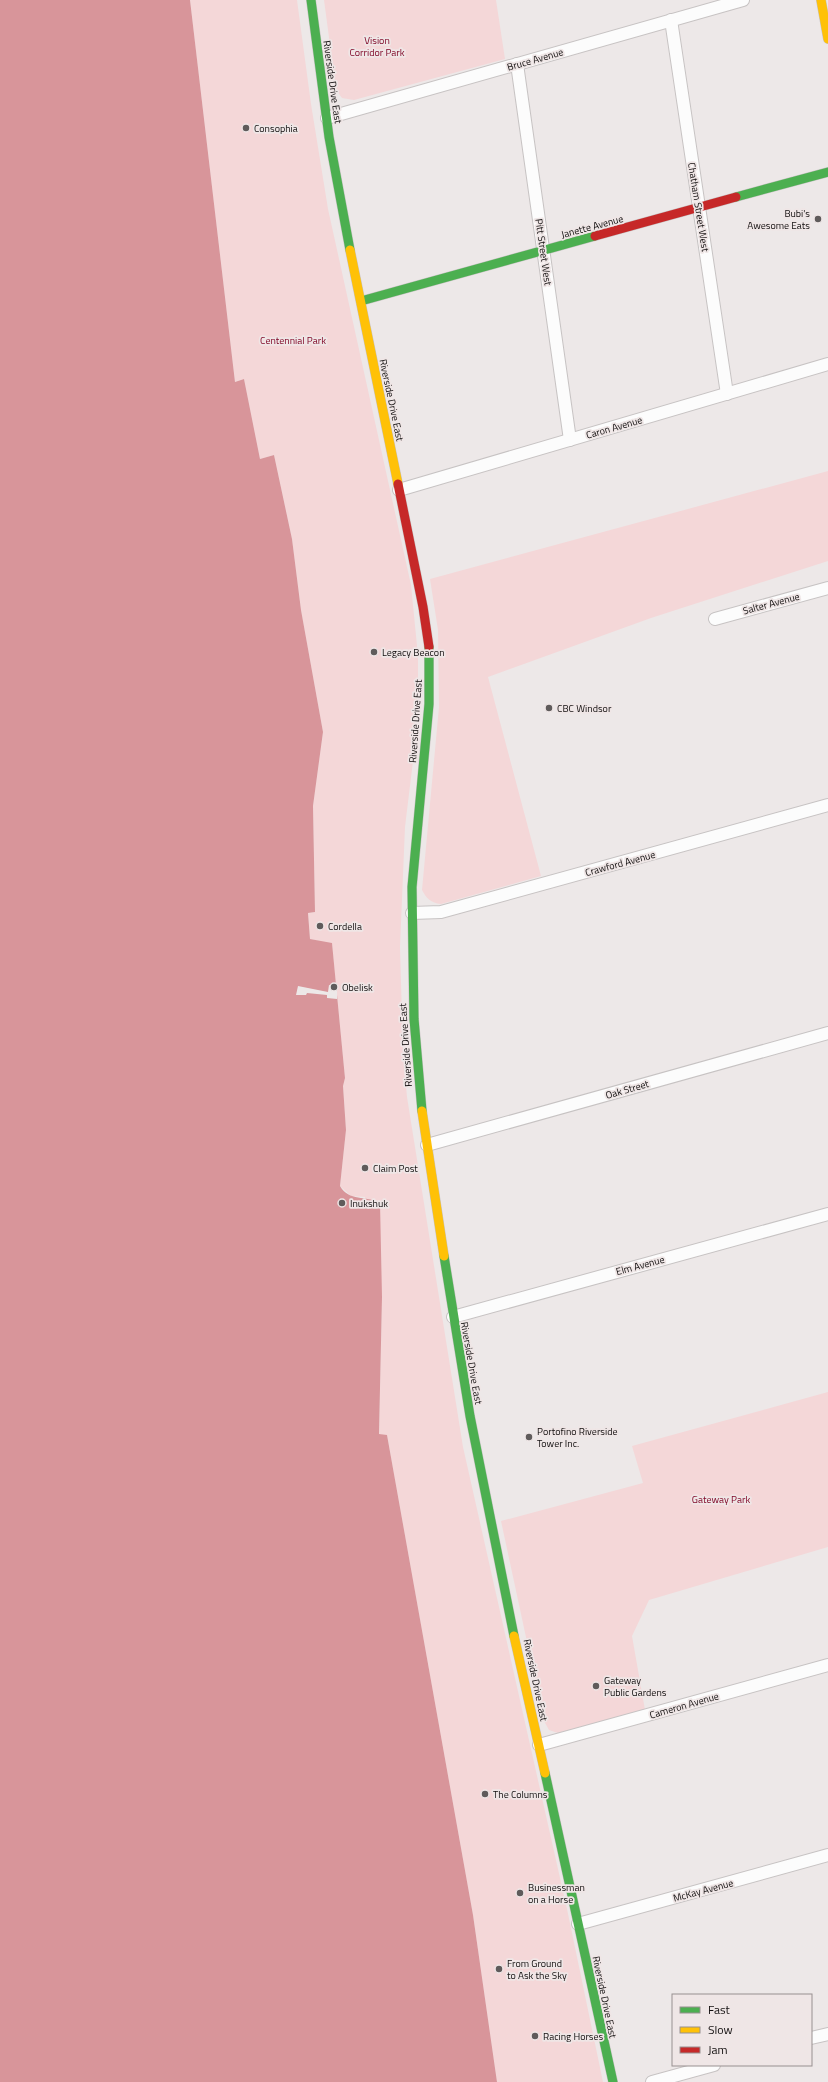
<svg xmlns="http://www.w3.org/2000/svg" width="828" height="2082" font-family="'Titillium Web',sans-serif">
<rect width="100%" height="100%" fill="#ede8e8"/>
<g fill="#f4d7d8">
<path d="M190 0H297L311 104 328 209 411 585 418 656V720L405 827 400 947 403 1053 407 1097 463 1447 567 1909 603 2082H497L473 1915 387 1435H379L382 1297 365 1197 351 1196 340 1186 346 1130 343 1086 345 1078 332 944 310 939 308 913 315 912 313 806 323 732 301 610 292 539 274 455 260 459 244 379 235 382Z"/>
<path d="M324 0H496L505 59 354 100 342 98 336 90Z"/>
<path d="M828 471V561L651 618 488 677 541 876 441 904C431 903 426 898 422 890L439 707 438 630 430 579Z"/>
<path d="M828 1392V1547L649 1600 632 1636 645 1710 558 1733 549 1730 544 1721 501 1521 643 1483 632 1446Z"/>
</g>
<path fill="#d8959a" d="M0 0H190L235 382 244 379 260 459 274 455 292 539 301 610 323 732 313 806 315 912 308 913 310 939 332 943 345 1078 343 1086 346 1130 340 1186C349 1202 366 1195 380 1203L382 1297 379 1434 387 1435 473 1915 497 2082H0Z"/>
<path fill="#ede8e8" d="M329 985 337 987V999L327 998V995L307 993 306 995H296L298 986 328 992Z"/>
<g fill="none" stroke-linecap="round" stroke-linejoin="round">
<defs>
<g id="street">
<path d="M671 20 727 394"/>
<path d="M517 64 570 440"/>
<path d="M327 118 743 0"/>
<path d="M399 490 828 364"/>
<path d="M715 619 828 588"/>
<path d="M412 913 441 912 828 805"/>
<path d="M427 1145 828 1033"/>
<path d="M453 1317 828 1214"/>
<path d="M539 1745 828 1665"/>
<path d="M578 1924 828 1855"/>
<path d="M811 2038 828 2034"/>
<path d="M652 2082 714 2065"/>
</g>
<g id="fast">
<path d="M311 0 329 137 350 250"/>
<path d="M736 197 828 172"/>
<path d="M361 301 595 236"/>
<path d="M422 1111 414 1019 412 887 429 704V647"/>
<path d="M444 1256 470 1416 514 1636"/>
<path d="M545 1773 613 2082"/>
</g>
<g id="slow">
<path d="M821 0 828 39"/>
<path d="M350 250 398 484"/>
<path d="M422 1111 444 1256"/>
<path d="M514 1636 545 1773"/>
</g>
<g id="jam">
<path d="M595 236 736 197"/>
<path d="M398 484 423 607 429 647"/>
</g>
</defs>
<use href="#street" stroke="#c7c3c3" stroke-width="14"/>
<use href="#fast" stroke="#c7c3c3" stroke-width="10"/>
<use href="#slow" stroke="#c7c3c3" stroke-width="10"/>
<use href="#jam" stroke="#c7c3c3" stroke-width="10"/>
<use href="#street" stroke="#fcfcfc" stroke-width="12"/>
<use href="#fast" stroke="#4caf50" stroke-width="9"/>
<use href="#slow" stroke="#ffc107" stroke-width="9"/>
<use href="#jam" stroke="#c62828" stroke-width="9"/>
</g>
<g fill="#5f5b5b" stroke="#efe6e6" stroke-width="1.5">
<circle cx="246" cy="128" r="4"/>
<circle cx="818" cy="219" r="4"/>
<circle cx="374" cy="652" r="4"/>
<circle cx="549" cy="708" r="4"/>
<circle cx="320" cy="926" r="4"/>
<circle cx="334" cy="987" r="4"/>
<circle cx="365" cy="1168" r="4"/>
<circle cx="342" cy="1203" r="4"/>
<circle cx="529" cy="1437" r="4"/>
<circle cx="596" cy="1686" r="4"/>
<circle cx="485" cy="1794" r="4"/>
<circle cx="520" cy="1893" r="4"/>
<circle cx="499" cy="1969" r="4"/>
<circle cx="535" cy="2036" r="4"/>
</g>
<g text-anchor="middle" stroke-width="3.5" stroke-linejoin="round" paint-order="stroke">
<g font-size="10" fill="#800828" stroke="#efe6e6">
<text x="377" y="44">Vision<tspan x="377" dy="12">Corridor Park</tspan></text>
<text x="293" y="344">Centennial Park</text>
<text x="721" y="1503">Gateway Park</text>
</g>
<g font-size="10" fill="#120f0f" stroke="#efe6e6">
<text transform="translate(535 59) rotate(-16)" y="4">Bruce Avenue</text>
<text transform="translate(333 82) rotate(82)" y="4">Riverside Drive East</text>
<text transform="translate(699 207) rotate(81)" y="4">Chatham Street West</text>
<text transform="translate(592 226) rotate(-15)" y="4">Janette Avenue</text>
<text transform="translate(544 252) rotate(82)" y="4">Pitt Street West</text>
<text transform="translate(392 400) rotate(78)" y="4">Riverside Drive East</text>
<text transform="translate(614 427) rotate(-16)" y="4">Caron Avenue</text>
<text transform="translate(771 603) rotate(-15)" y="4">Salter Avenue</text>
<text transform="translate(415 721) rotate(-86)" y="4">Riverside Drive East</text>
<text transform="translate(620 863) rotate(-15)" y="4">Crawford Avenue</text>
<text transform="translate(405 1045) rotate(-94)" y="4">Riverside Drive East</text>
<text transform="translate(627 1089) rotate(-16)" y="4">Oak Street</text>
<text transform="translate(640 1265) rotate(-15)" y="4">Elm Avenue</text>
<text transform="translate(472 1363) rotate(80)" y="4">Riverside Drive East</text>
<text transform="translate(536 1680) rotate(78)" y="4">Riverside Drive East</text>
<text transform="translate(684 1705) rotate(-16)" y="4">Cameron Avenue</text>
<text transform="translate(703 1890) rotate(-15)" y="4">McKay Avenue</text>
<text transform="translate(605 1997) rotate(78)" y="4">Riverside Drive East</text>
</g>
<g font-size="10" fill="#120f0f" stroke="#efe6e6" text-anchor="start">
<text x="254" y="132">Consophia</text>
<text x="810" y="217" text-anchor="end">Bubi's<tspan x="810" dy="12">Awesome Eats</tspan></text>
<text x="382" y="656">Legacy Beacon</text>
<text x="557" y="712">CBC Windsor</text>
<text x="328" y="930">Cordella</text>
<text x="342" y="991">Obelisk</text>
<text x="373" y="1172">Claim Post</text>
<text x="350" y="1207">Inukshuk</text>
<text x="537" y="1435">Portofino Riverside<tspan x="537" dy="12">Tower Inc.</tspan></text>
<text x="604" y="1684">Gateway<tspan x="604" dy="12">Public Gardens</tspan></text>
<text x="493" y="1798">The Columns</text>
<text x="528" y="1891">Businessman<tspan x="528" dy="12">on a Horse</tspan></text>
<text x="507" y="1967">From Ground<tspan x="507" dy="12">to Ask the Sky</tspan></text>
<text x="543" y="2040">Racing Horses</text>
</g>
</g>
<rect x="672" y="1994" width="140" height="72" fill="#efe6e6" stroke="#979090"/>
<rect x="680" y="2007" width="20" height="6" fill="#4caf50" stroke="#979090"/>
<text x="708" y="2014" font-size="12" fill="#120f0f">Fast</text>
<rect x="680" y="2027" width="20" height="6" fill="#ffc107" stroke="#979090"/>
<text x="708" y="2034" font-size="12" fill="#120f0f">Slow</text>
<rect x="680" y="2047" width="20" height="6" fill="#c62828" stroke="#979090"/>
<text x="708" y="2054" font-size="12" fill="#120f0f">Jam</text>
</svg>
